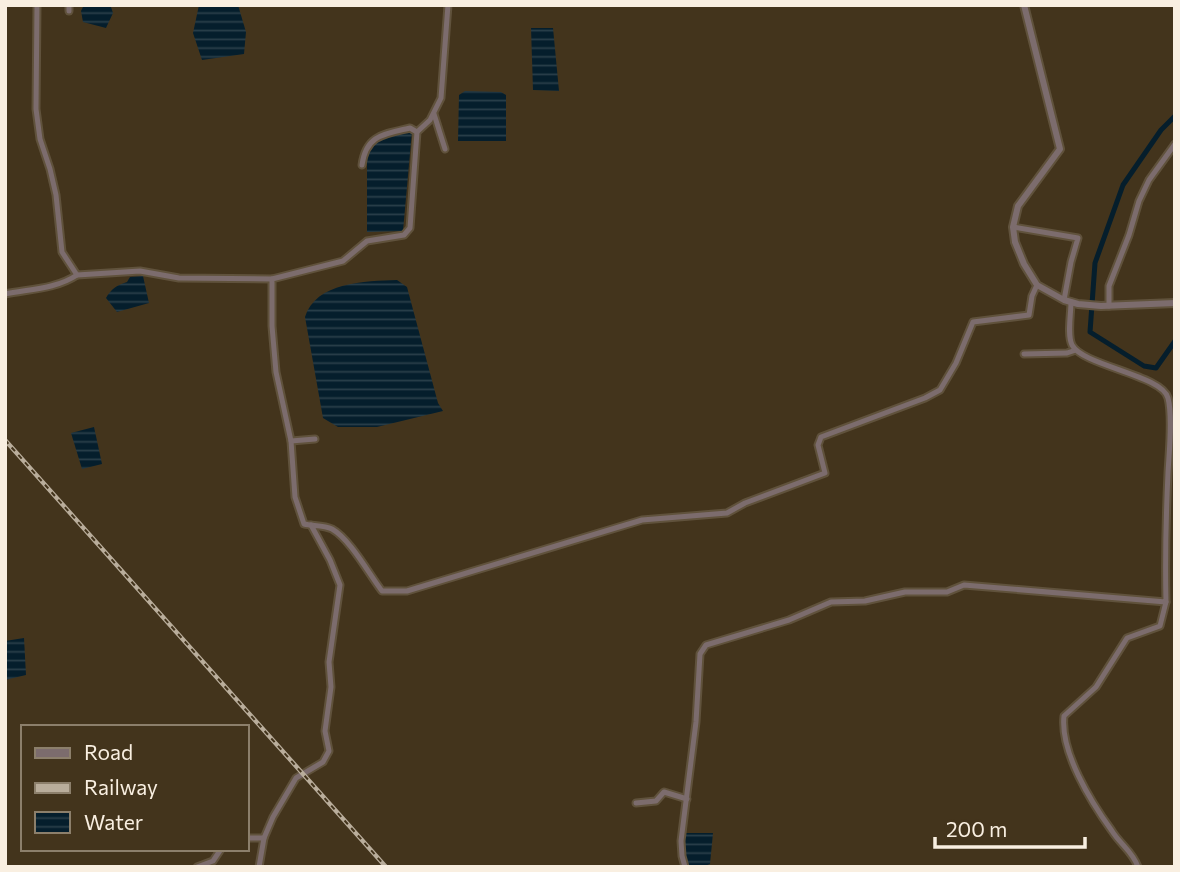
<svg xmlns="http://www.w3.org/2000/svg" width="1180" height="872" font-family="Commissioner,sans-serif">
<defs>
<pattern id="water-rules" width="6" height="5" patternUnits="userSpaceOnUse" patternTransform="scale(1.75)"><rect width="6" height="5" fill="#051e2c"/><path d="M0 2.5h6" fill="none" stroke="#2a3f4a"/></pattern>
</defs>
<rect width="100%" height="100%" fill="#43341c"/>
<g fill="url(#water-rules)">
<path d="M84 5 111 7 113 13 106 28 83 22 81 11Z"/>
<path d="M199 5H238L246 32 244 54 202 60 193 33Z"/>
<path d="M531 28H553L559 91 533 90Z"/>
<path d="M465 91 501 92 506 95V141H458L459 95Z"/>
<path d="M412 131 403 231 367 232V155L369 146 392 134Z"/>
<path d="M143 276 149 303 117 312 106 298C111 289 117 285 127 282L130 277Z"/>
<path d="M397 280 407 287 438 403 443 411 377 427H338L323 418 305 317C316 282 365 281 397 280Z"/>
<path d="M94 427 102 464 82 469 71 433Z"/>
<path d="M24 638 26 675 5 680V641Z"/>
<path d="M686 833H713L710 864 702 867H688L683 847Z"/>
</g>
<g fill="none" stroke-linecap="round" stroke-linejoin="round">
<path stroke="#051e2c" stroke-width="5" d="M1175 116 1161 130 1123 185 1095 263 1090 332 1144 366 1156 368 1175 341"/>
<defs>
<g id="minor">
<path d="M37 5 36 109 40 139 50 169 56 195 62 252 77 275 140 271 179 278 272 279"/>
<path d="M448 5 441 98 430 120 417 132 410 228 404 235 367 241 343 261 272 279V326L276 372 291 441 295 497 304 524C312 526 324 525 332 529 350 539 369 574 382 591H407L642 520 727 513 745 503 825 473 818 445 821 437 925 398 940 390 956 363 973 322 1029 315 1032 296 1037 285"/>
<path d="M69 11V5"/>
<path d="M434 114 445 149"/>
<path d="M362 165C366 135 384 134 410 128L417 132"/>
<path d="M1013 227 1078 238 1071 262 1064 300"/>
<path d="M5 294C30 289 56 289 77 275"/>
<path d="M1109 306V286L1129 235 1139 201 1149 180 1175 144"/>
<path d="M1024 354 1067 353 1076 350"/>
<path d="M291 441 315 439"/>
<path d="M636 803 656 801 664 792 687 799"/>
<path d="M247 838H264"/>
<path d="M197 867 213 861 221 849"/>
<path d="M259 867 264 838 273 817 296 778 323 762 329 751 325 731 331 687 329 662 340 585 330 560 311 525"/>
<path d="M685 867 682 856 681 841 696 722 700 654 706 645 789 620 831 602 865 601 905 592H947L964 585 1166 602C1165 559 1166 516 1168 473 1169 453 1173 417 1168 398 1162 375 1083 366 1072 345 1067 335 1071 314 1071 302"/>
<path d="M1138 867C1133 852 1120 844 1112 831 1091 802 1060 752 1064 716L1096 687 1127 638 1160 626 1166 602"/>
</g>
<path id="tertiary" d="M1024 5 1060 149 1018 206 1013 227 1015 242 1024 264 1037 285 1064 300 1078 304 1101 306 1175 303"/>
</defs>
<use href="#minor" stroke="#60523c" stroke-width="9"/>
<use href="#tertiary" stroke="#60523c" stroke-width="10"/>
<use href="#minor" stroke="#7c6c6d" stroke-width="5"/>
<use href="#tertiary" stroke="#7c6c6d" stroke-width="6"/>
<defs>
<path id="rail" d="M5 440 386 867"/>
</defs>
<use href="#rail" stroke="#b9ad9b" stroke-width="4.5"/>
<use href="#rail" stroke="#43341c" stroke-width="2" stroke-dasharray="5" stroke-linecap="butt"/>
</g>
<rect width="1180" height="872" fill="none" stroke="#f9efe1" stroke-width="14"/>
<rect x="21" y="725" width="228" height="126" fill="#43341c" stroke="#8c7f6b" stroke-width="2"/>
<rect x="35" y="748" width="35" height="10" fill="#7c6c6d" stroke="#8c7f6b" stroke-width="2"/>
<text x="84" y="760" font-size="21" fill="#f9efe1">Road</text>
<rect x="35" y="783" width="35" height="10" fill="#b9ad9b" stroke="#8c7f6b" stroke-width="2"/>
<text x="84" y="795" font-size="21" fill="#f9efe1">Railway</text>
<rect x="35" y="812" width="35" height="21" fill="url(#water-rules)" stroke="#8c7f6b" stroke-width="2"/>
<text x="84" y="830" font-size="21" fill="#f9efe1">Water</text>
<path d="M935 837v10h150v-10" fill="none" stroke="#f9efe1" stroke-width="3.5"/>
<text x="946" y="837" font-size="21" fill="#f9efe1" stroke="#43341c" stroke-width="5" paint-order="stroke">200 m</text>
</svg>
